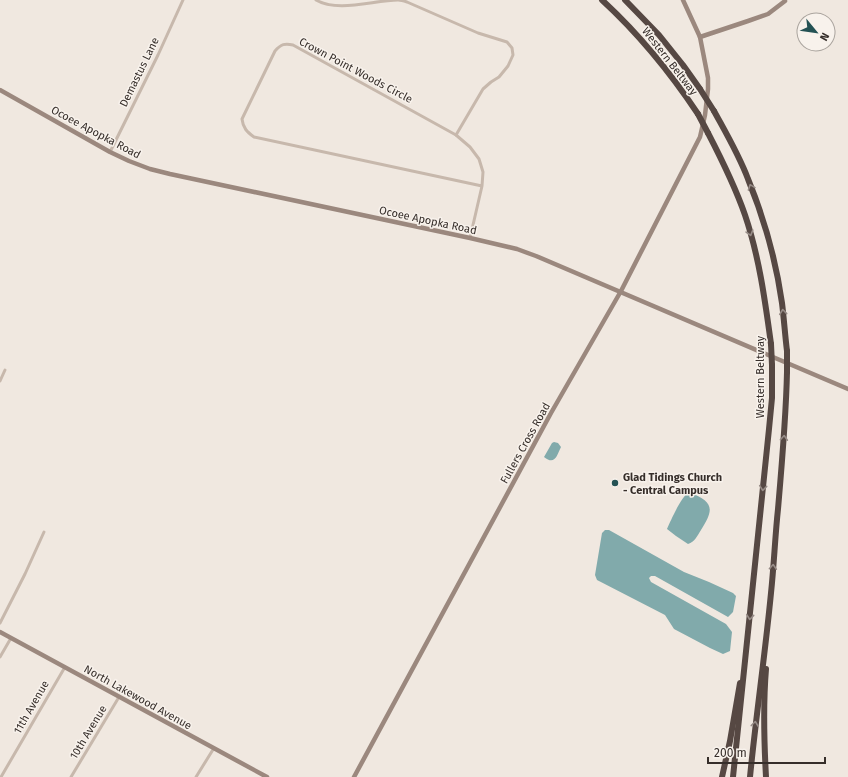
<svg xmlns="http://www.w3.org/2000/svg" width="848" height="777" font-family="'Fira Sans',sans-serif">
<rect width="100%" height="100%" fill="#f0e8e0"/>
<g fill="#81aaab">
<path d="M554 442 558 443 561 447C557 455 555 466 544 457L552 443Z"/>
<path d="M689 492C713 502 715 508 701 530 697 536 695 542 688 544L676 536 667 529C671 520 681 497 689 492Z"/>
<path d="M605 530H609L684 572 709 582 733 593 736 596 733 612 728 617 655 576H651L649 578 651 582 726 624 732 632 730 651 723 654 710 648 674 629 665 615 597 580 595 575 602 533Z"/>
</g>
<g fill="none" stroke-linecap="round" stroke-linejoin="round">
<g stroke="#c7b8ac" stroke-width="3">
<path d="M316 0C338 13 374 0 398 0 401 0 404 1 407 2L478 33 507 42 512 48 513 55 508 66 499 77 491 82 483 89 456 135"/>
<path d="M110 152 158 55 183 0"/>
<path d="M470 238 482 186 483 172 479 159 470 147 456 135 293 45C285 43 281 44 275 51L242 119C243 128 247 132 254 137L482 186"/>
<path d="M0 381 5 370"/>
<path d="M0 623 25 574 44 532"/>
<path d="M0 657 11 638"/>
<path d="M1 777 65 667"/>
<path d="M71 777 119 697"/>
<path d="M196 777 214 748"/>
</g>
<g stroke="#9b887e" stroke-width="4.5">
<path d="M700 37 748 21 768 14 785 1"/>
<path d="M0 90 110 152 129 161 150 169 170 174 470 238 517 249 536 256 848 389"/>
<path d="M0 632 267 777"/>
<path d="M354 777 551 413 621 291 700 137 705 115 708 89V78L700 37 683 0"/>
</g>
<g stroke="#564843" stroke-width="6">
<path d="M602 0C639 34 670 72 698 114"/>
<path d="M625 0 659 35 683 65 700 89"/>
<path d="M714 111C726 133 739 155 748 179 764 218 776 261 782 303 784 319 785 335 787 351"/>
<path d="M708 133C722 160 735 186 745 215 759 256 765 300 771 344"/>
<path d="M722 777 730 741 740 683"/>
<path d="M733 777 769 429 772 398V365"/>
<path d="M750 777C756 716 765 655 771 593 774 565 775 537 778 509 782 463 786 418 787 372"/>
<path d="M766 777C764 741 763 705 766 669"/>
</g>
<g stroke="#564843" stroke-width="6">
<path d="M700 89 714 111"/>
<path d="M698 114 708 133"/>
<path d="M771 344 772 365"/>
<path d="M787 351V372"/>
</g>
</g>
<defs><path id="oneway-chevron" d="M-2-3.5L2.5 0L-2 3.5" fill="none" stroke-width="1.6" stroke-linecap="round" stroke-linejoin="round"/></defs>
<g stroke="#978c87">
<use href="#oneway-chevron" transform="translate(751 187) rotate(-110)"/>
<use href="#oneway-chevron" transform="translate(750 233) rotate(74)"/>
<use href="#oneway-chevron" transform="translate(783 312) rotate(-96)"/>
<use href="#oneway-chevron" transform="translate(784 438) rotate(-86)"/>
<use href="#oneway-chevron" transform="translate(763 488) rotate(96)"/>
<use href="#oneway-chevron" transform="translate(773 567) rotate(-86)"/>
<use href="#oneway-chevron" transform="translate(750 617) rotate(96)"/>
<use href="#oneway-chevron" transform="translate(755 724) rotate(-83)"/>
</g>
<circle fill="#245254" stroke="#f8f2ec" stroke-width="1.5" cx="615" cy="483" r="4"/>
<g text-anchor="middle" stroke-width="3" stroke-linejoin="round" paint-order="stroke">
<g font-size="11" fill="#362e2a" stroke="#f8f2ec">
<text transform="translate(670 61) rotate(52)" y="4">Western Beltway</text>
<text transform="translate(356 70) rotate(28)" y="4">Crown Point Woods Circle</text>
<text transform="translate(139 72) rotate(-64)" y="4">Demastus Lane</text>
<text transform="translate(96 132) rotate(28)" y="4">Ocoee Apopka Road</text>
<text transform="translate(428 220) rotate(12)" y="4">Ocoee Apopka Road</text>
<text transform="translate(760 377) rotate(-90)" y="4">Western Beltway</text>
<text transform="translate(525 443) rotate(-61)" y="4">Fullers Cross Road</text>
<text transform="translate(138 697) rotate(29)" y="4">North Lakewood Avenue</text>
<text transform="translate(31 707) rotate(-60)" y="4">11th Avenue</text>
<text transform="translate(88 732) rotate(-59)" y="4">10th Avenue</text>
</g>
<g font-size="11" font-weight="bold" fill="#362e2a" stroke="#f8f2ec" text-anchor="start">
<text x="623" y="481">Glad Tidings Church<tspan x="623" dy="13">- Central Campus</tspan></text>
</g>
</g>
<g transform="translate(816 32) rotate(119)"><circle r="19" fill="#f8f2ec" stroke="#aaa49e"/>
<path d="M0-3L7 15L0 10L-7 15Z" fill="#245254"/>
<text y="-6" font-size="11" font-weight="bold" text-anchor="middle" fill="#362e2a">N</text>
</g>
<path d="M708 757v6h117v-6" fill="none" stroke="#362e2a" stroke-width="2"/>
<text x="714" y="757" font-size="12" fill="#362e2a" stroke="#f8f2ec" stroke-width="3" paint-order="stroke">200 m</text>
</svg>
